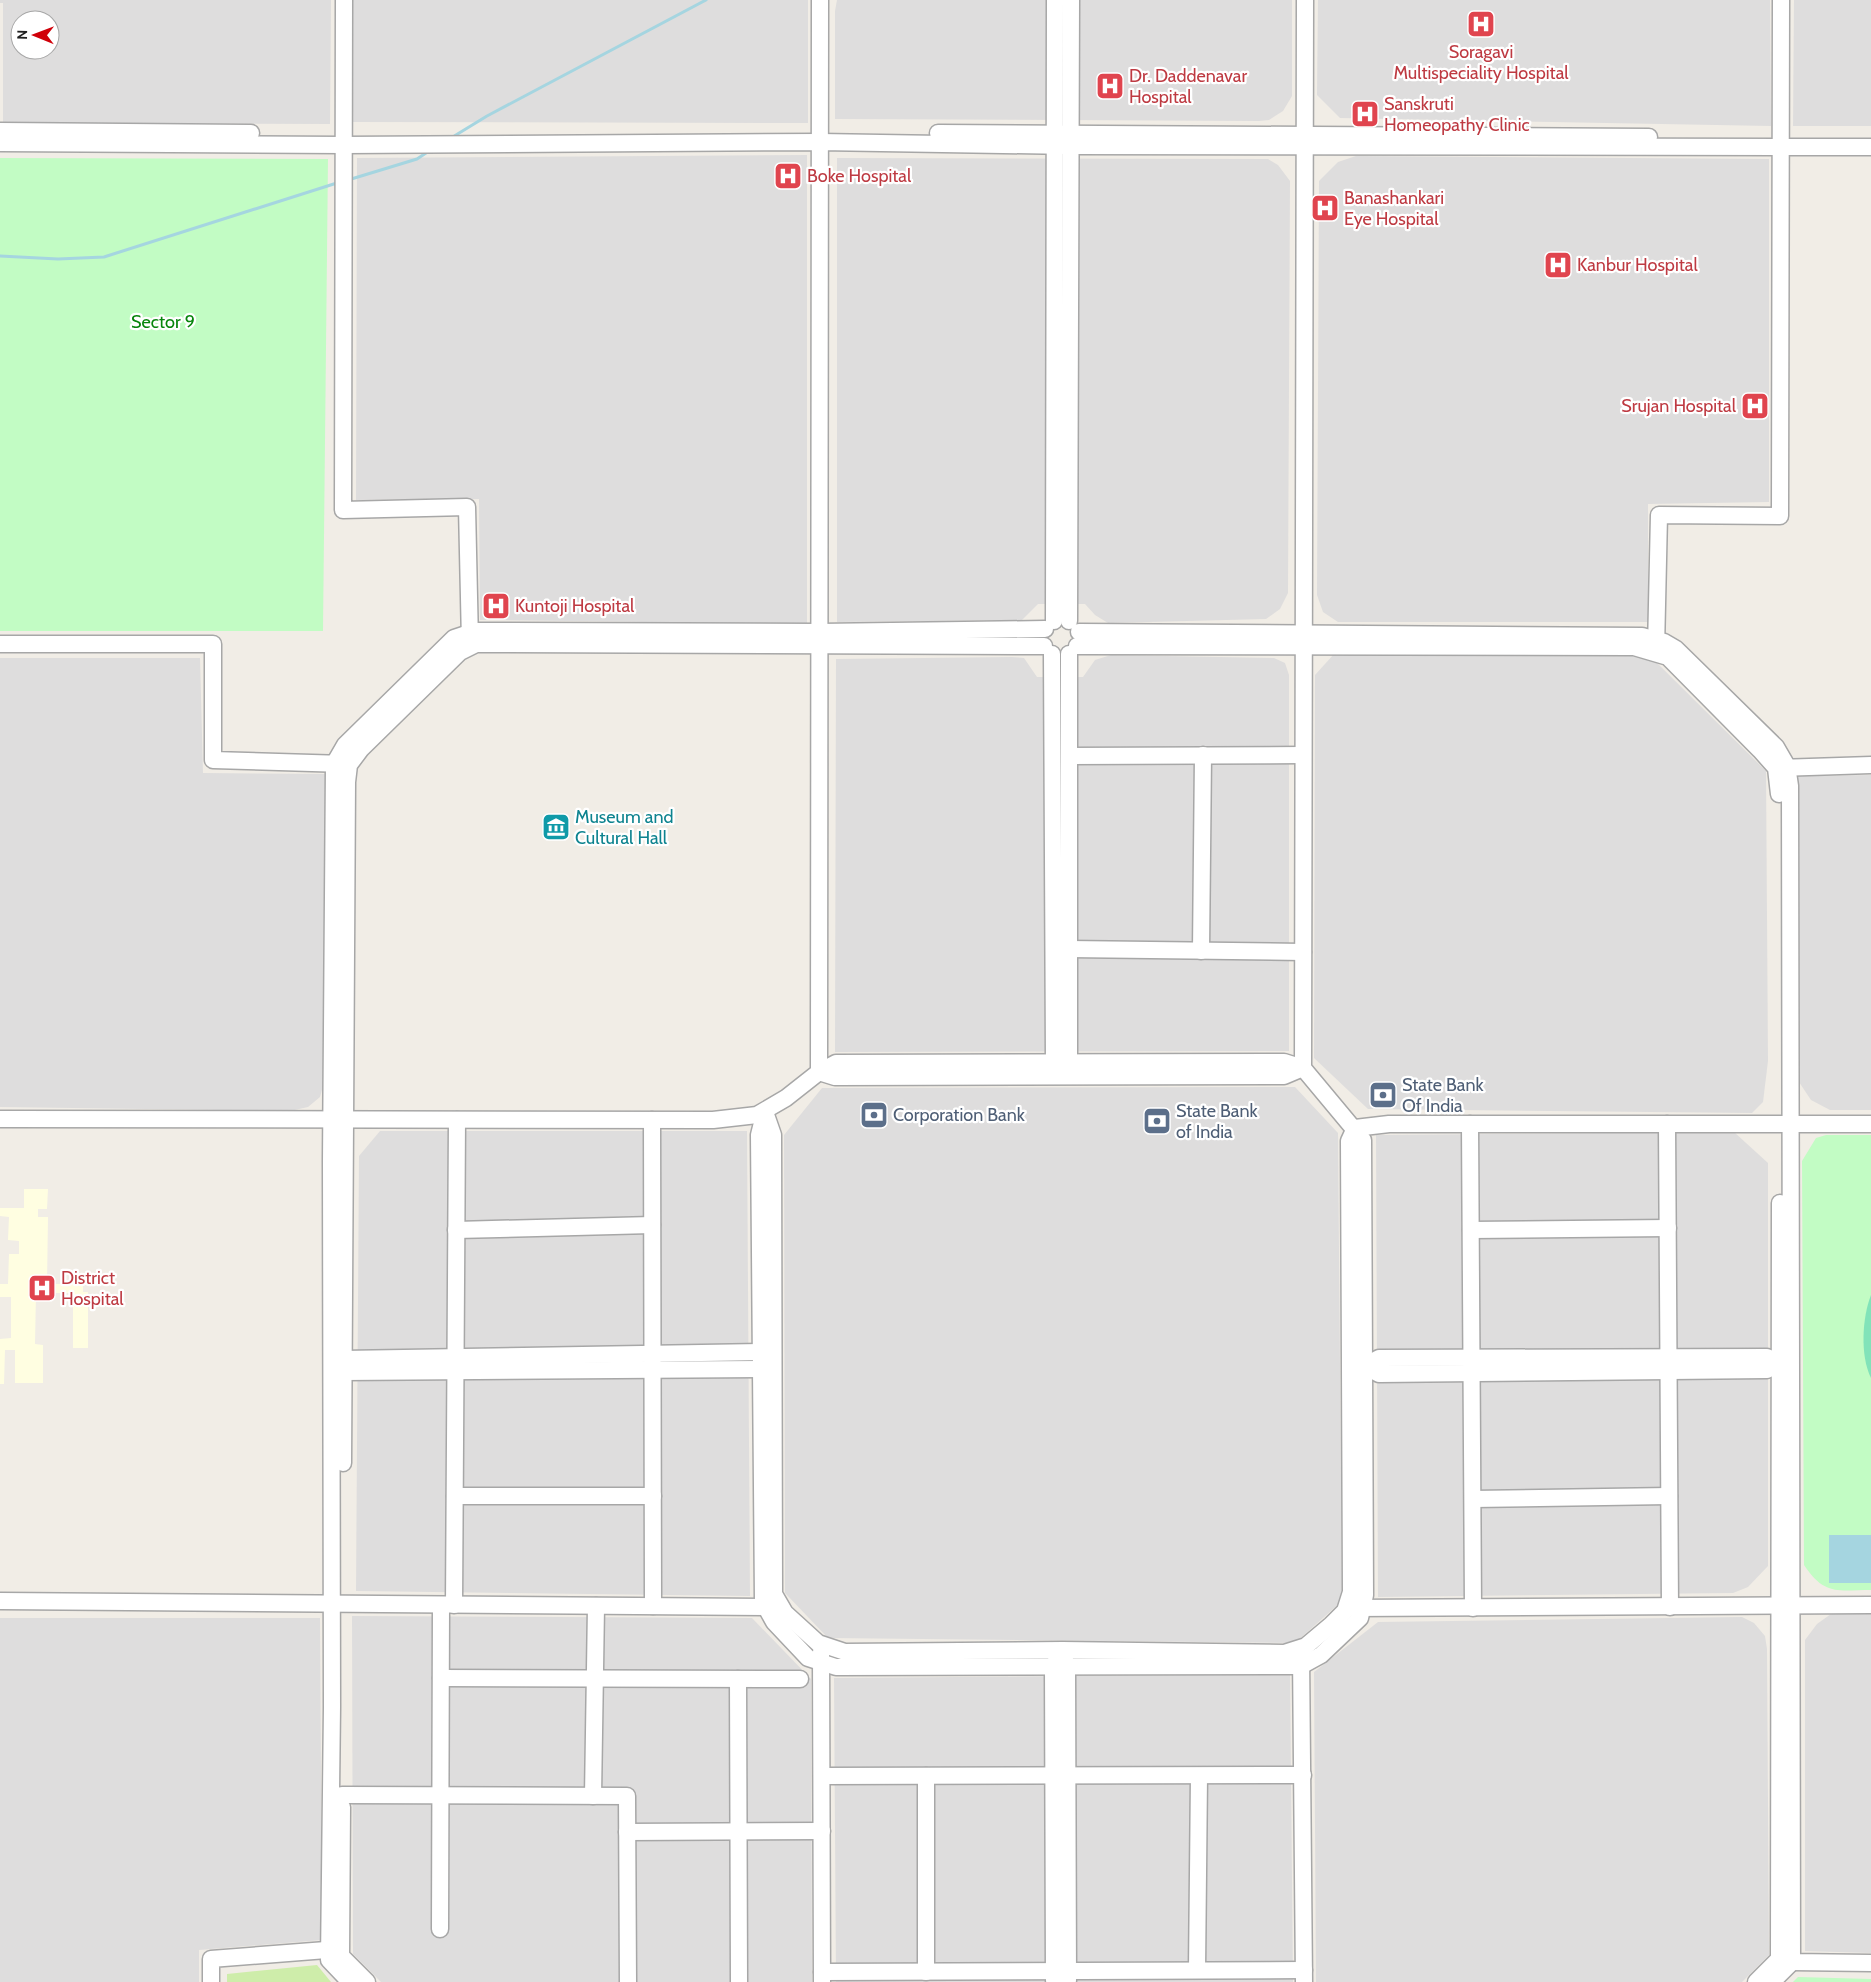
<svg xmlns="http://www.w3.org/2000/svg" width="1871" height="1982" font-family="Cabin,sans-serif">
<rect width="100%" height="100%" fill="#f1ede6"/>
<g fill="#dedddd" fill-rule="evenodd">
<path d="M0 0H331L330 124 3 123V3H0ZM20 20H50V50H20Z"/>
<path d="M353 0H808V123L353 122Z"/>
<path d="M837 0H1292V96L1283 111 1269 120 1259 121 835 119V11Z"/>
<path d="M1318 0H1770L1771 126 1340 118 1317 95Z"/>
<path d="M1794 0H1871V126H1793Z"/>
<path d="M807 155V624L480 620 479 499 356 500 357 158Z"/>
<path d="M1356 156 1769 159V502L1648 504V622H1338L1323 612 1317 595 1319 181 1338 162Z"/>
<path d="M837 158 1268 159 1278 165 1290 181 1288 593 1280 609 1266 619 1108 623 1095 615 1085 604H1038L1022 620 837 622Z"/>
<path d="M1334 654 1650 656 1766 771 1768 1061 1763 1102 1752 1113 1368 1109 1314 1058 1315 675Z"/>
<path d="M1111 655 1274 658 1285 663 1289 675V1051L835 1052 836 659 1012 657 1024 658 1037 677H1083L1095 660Z"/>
<path d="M0 658H200L203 773 326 774 323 1086 320 1097 308 1107 290 1111 0 1107Z"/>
<path d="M1871 775V1110H1830L1811 1100 1797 1079 1796 776Z"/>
<path d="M1295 1087 1338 1133 1342 1601 1295 1643 828 1638 785 1593 784 1135 822 1088Z"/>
<path d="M380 1131H747L750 1596 356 1591 359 1156Z"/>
<path d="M1734 1132 1768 1163V1566L1748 1587 1733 1593 1378 1597 1376 1135Z"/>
<path d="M1831 1614H1871V1953L1805 1951V1640L1817 1624Z"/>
<path d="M352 1616 752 1618 811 1679 812 1982H381L353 1954Z"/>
<path d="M1742 1617 1754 1623 1765 1636 1767 1649 1769 1955 1742 1982H1316L1314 1672 1378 1622Z"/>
<path d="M0 1618H320L322 1940 199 1950V1982H0Z"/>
<path d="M1290 1674 1293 1982H836L834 1678Z"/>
</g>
<path fill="#fffee1" d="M24 1189H48L47 1209H38V1217H48L47 1284H83V1292H88V1348H73V1293H36L35 1344 43 1345V1383H15V1350H5L4 1384H0V1339L11 1338V1297H0V1284H8L9 1254H19V1241L8 1240 9 1217 0 1216V1208H24Z"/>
<path fill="#ceedaa" d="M317 1965 331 1982H227V1974Z"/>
<g fill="#c2fcc4">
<path d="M0 158 328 159 323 631H0Z"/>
<path d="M1826 1135H1871V1590C1837 1590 1825 1596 1804 1565L1802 1161 1816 1138Z"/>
<path d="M1798 1977 1871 1979V1982H1793Z"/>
</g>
<path fill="#81e3b9" d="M1871 1295V1378C1860 1356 1862 1318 1871 1295Z"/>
<rect fill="#a5d5e0" x="1829" y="1535" width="42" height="48"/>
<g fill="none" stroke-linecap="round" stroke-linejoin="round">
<g stroke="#a5d5e0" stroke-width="3">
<path d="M451 138 487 116 706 0"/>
<path d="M348 180 417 159 429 151"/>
<path d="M0 256 58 259 104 257 340 182"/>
</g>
<defs>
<g id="minor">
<path d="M344 0 343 510 467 507 470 642"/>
<path d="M0 131 251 133"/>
<path d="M938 133 1649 137"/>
<path d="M0 143 344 145 820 142 1071 146 1871 147"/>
<path d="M1054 621 1055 0"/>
<path d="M1069 621 1071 0"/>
<path d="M1079 632 1642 636 1664 642 1676 649 1776 747 1787 766 1790 786 1792 1962 1772 1982"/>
<path d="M0 644H213V760L345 764"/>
<path d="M1077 646 1634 647 1668 657 1760 750 1776 768 1779 794"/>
<path d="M1656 649 1659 515 1780 516 1781 0"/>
<path d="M1052 654 1054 1063 1060 1071"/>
<path d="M1069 756 1303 755"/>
<path d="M1778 768 1871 765"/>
<path d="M1069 949 1303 952"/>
<path d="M1201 951 1203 755"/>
<path d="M1284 1062 1303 1068 1284 1076 835 1077 819 1072 836 1063Z"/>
<path d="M1066 1071 1069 1063V654"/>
<path d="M765 1111 759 1135 763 1602 774 1622 808 1658 836 1667 1301 1666 1321 1655 1360 1618 1365 1595 1363 1140 1303 1068 1305 0"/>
<path d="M765 1112 773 1135 774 1594 785 1613 818 1643 845 1652 1062 1650 1284 1653 1306 1646 1331 1625 1345 1611 1351 1592 1349 1141 1355 1128"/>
<path d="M0 1119 713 1120 757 1115 786 1098 819 1072 820 0"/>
<path d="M652 1120 653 1606"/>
<path d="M1470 1124 1473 1608"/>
<path d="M1667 1124 1670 1607"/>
<path d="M1355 1128 1389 1124H1871"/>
<path d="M456 1230 652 1225"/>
<path d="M1471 1230 1668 1228"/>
<path d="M333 1364 343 1359 761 1352"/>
<path d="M1364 1366 1379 1374 1767 1370 1780 1363"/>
<path d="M1364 1366 1379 1358 1767 1357 1780 1363"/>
<path d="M336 1367 343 1372 761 1369"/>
<path d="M343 1463 347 782 349 765 361 749 460 652 476 644 1044 646"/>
<path d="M455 1496H653"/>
<path d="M1473 1499 1669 1496"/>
<path d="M0 1601 766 1607 774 1604"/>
<path d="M454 1605 457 1120"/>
<path d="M1353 1608 1871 1605"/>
<path d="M821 1652 822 1982"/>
<path d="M1301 1654 1304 1982"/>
<path d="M1064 1657 1067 1666 1068 1980"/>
<path d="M441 1678 800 1679"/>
<path d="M738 1679 739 1982"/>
<path d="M822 1776 1303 1775"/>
<path d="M926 1776V1972"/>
<path d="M342 1795 627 1796 628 1982"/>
<path d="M593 1796 596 1606"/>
<path d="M342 1807 341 1956 367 1982"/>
<path d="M627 1832 822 1831"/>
<path d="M440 1929 441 1605"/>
<path d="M1781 1959 1792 1962 1871 1963"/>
<path d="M1197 1970 1199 1776"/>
<path d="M822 1972 1304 1970"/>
<path d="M1054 1980 1053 1666 1058 1658"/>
<path d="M211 1982V1959L339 1949"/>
<path d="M350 1982 329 1960 332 1707 331 1162 334 764 345 745 454 638 475 631 820 632 1045 629"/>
<path d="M1756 1982 1779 1959 1780 1203"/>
</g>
</defs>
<use href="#minor" stroke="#a7a7a7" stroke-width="19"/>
<use href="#minor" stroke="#fff" stroke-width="16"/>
</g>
<defs>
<symbol id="hospital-square" viewBox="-11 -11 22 22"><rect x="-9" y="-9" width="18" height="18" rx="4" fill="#e0444e" stroke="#fff"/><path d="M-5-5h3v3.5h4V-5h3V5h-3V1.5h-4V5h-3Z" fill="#fff"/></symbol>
<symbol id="museum-square" viewBox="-11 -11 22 22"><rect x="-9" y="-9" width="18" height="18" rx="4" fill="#0f9aa8" stroke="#fff"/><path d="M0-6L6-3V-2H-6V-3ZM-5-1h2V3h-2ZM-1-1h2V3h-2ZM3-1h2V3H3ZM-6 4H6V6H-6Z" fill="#fff"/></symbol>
<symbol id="bank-square" viewBox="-11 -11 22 22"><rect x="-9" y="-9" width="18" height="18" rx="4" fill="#5c6f8a" stroke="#fff"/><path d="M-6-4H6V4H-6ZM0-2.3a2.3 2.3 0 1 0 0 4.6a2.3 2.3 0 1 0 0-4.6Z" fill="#fff"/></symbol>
</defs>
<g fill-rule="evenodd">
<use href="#hospital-square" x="1465" y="8" width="32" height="32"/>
<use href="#hospital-square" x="1094" y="70" width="32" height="32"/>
<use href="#hospital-square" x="1349" y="98" width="32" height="32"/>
<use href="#hospital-square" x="772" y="160" width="32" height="32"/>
<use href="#hospital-square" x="1309" y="192" width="32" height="32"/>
<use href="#hospital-square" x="1542" y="249" width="32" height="32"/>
<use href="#hospital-square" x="1739" y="390" width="32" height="32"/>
<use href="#hospital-square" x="480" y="590" width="32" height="32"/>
<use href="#museum-square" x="540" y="811" width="32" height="32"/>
<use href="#bank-square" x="1367" y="1079" width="32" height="32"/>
<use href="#bank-square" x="858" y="1099" width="32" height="32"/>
<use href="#bank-square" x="1141" y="1105" width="32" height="32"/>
<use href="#hospital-square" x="26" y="1272" width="32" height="32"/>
</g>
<g text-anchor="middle" stroke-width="4.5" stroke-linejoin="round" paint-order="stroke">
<g font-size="18" fill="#be3a42" stroke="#fff" text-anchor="start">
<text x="1481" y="58" text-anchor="middle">Soragavi<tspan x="1481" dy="21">Multispeciality Hospital</tspan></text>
<text x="1129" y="82">Dr. Daddenavar<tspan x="1129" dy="21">Hospital</tspan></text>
<text x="1384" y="110">Sanskruti<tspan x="1384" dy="21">Homeopathy Clinic</tspan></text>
<text x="807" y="182">Boke Hospital</text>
<text x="1344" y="204">Banashankari<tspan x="1344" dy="21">Eye Hospital</tspan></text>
<text x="1577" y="271">Kanbur Hospital</text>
<text x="1736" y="412" text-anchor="end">Srujan Hospital</text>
<text x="515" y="612">Kuntoji Hospital</text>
<text x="61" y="1284">District<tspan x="61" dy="21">Hospital</tspan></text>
</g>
<g font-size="18" fill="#07850c" stroke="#fff">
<text x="163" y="328">Sector 9</text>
</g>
<g font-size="18" fill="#0d838f" stroke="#fff" text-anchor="start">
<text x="575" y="823">Museum and<tspan x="575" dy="21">Cultural Hall</tspan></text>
</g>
<g font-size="18" fill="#4e5e75" stroke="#fff" text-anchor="start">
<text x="1402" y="1091">State Bank<tspan x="1402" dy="21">Of India</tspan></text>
<text x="1176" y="1117">State Bank<tspan x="1176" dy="21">of India</tspan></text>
<text x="893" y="1121">Corporation Bank</text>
</g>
</g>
<g transform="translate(35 35) rotate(271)"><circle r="24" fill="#ffffff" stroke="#a6a6a6"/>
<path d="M0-4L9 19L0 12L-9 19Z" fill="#d00009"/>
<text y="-8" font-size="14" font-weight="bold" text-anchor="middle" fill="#202020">N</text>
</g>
</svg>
